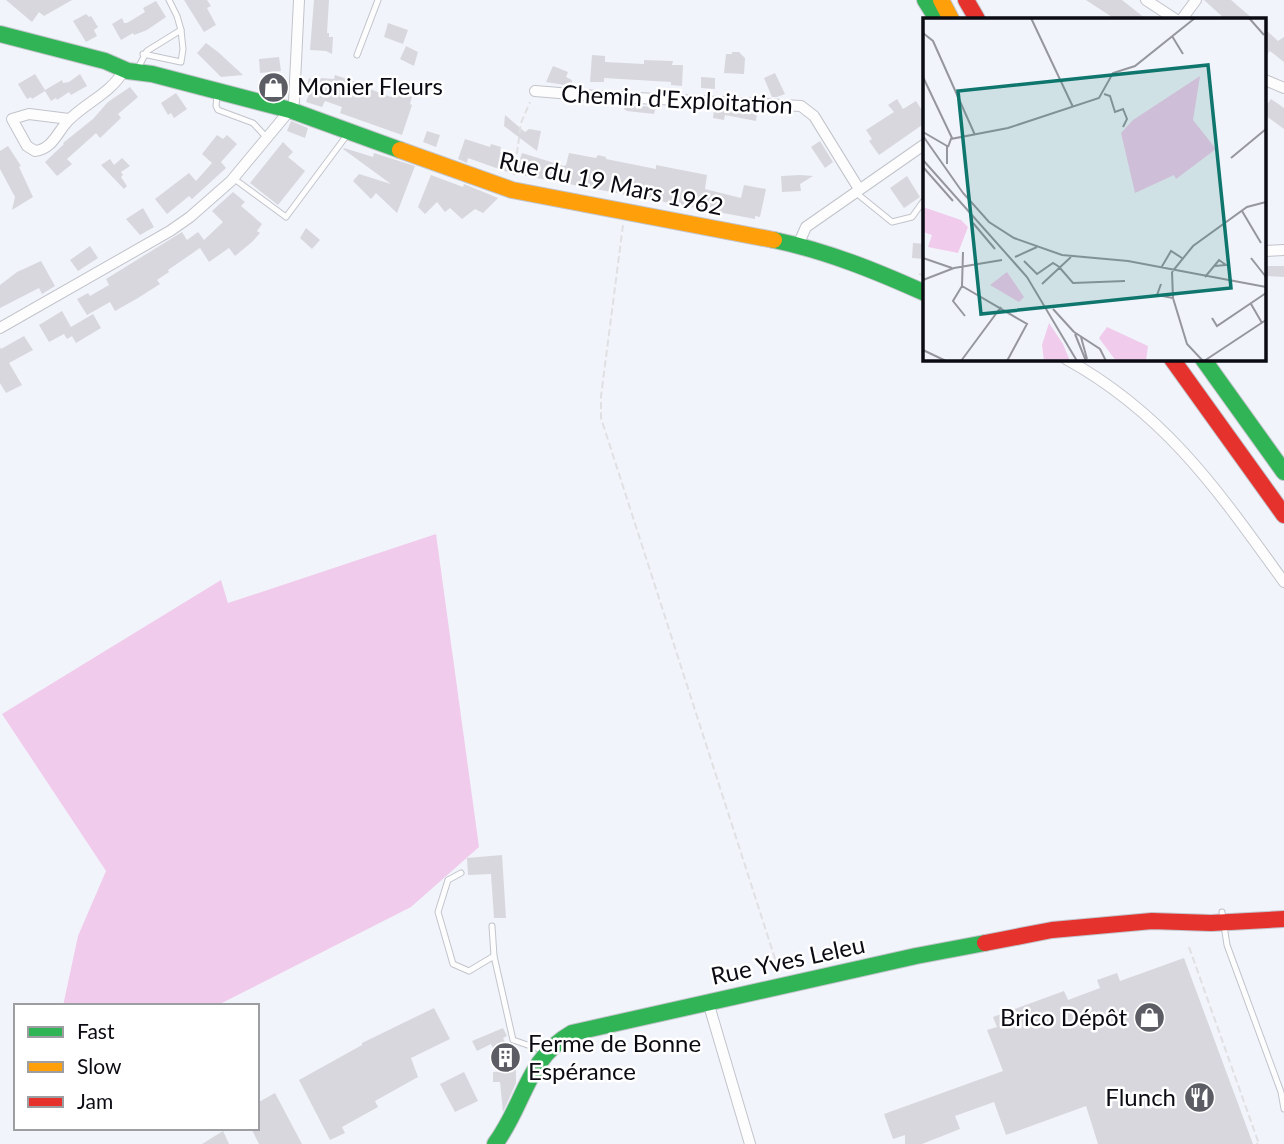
<svg xmlns="http://www.w3.org/2000/svg" width="1284" height="1144" font-family="Lato,sans-serif">
<rect width="100%" height="100%" fill="#f2f4fb"/>
<path fill="#f0cbeb" d="M436 534 479 847 411 907 216 1006H63L78 936 106 871 2 714 221 580 228 603Z"/>
<g fill="#d8d7de">
<path d="M6 0H72L44 16 39 12 32 22Z"/>
<path d="M184 0H207L211 6 207 8 216 25 204 32Z"/>
<path d="M314 0H329L327 33H329V37H333L332 54 326 51 310 50Z"/>
<path d="M1086 0H1122L1146 19H1115Z"/>
<path d="M1204 0H1231L1253 19H1225Z"/>
<path d="M156 1 166 17 147 30 134 35 133 33 121 40 112 24 122 18 124 23H127L145 12 143 8Z"/>
<path d="M86 14 89 17 91 16 98 27 94 30 97 36 86 42 73 21Z"/>
<path d="M388 23 408 30 403 44 384 37Z"/>
<path d="M1265 29 1278 41 1284 37V62L1270 51 1265 57Z"/>
<path d="M206 43 218 52 243 75 221 77 197 53Z"/>
<path d="M406 46 418 52 414 66 400 59Z"/>
<path d="M732 52H739L745 58 744 74 724 73 726 54H732Z"/>
<path d="M592 55 605 56V62L644 64V60L673 61 672 65H683L682 86 671 85V82L604 78V82H590Z"/>
<path d="M279 57 281 71 260 73 259 59Z"/>
<path d="M553 66 568 72 566 77 572 80 571 86 546 82Z"/>
<path d="M775 73 785 94 777 97H772L764 78Z"/>
<path d="M35 74 45 90 62 80 63 83 69 82 80 74 87 86 71 95 69 92 57 100 56 98 51 101 45 91 32 99 31 97 27 99 18 84Z"/>
<path d="M335 75 368 86 367 88 391 97 394 91 412 97 410 104 412 105 402 135 340 113 342 107 325 101 322 107 306 102 311 89 306 88 309 78 319 82 321 78 334 79Z"/>
<path d="M701 77 715 78V89L701 88Z"/>
<path d="M130 87 138 97 118 114 121 118 100 138 96 133 67 159 72 164 57 176 45 162 64 144 63 143 93 119 108 102Z"/>
<path d="M176 93 187 109 174 118 171 113 168 115 161 103Z"/>
<path d="M897 99 903 109 916 101 925 115V123L879 155 869 141 872 139 866 130 894 112 888 105Z"/>
<path d="M1271 99 1284 108V129L1265 115V107Z"/>
<path d="M625 105 656 107 654 114 627 111 624 109Z"/>
<path d="M714 110 755 112H757L756 121 725 115 724 120 713 118Z"/>
<path d="M505 115 525 132 529 129 541 131 537 151 504 126Z"/>
<path d="M291 121 308 128 305 138 287 131Z"/>
<path d="M427 131 440 135 436 147 423 142Z"/>
<path d="M217 135 223 139 227 135 237 144 221 162 226 168 192 199 189 196 167 214 155 199 189 173 196 181 212 163 202 154Z"/>
<path d="M465 139 490 147 491 144 501 147 500 152 520 159 522 153 564 166 566 165 569 153 596 158 598 155 606 157V159L656 169V165L707 175 705 189 741 198 744 185 766 189 760 217 755 216V219L510 173 468 158 467 163 458 159Z"/>
<path d="M820 141 833 162 825 168 811 147Z"/>
<path d="M283 142 293 152 288 157 305 171 278 205 250 183Z"/>
<path d="M8 146 21 166 19 167 33 197 12 210 15 197 0 169V151Z"/>
<path d="M344 148 373 157 374 153 415 166 397 213 376 193 371 199 353 181 359 174 391 184 343 149Z"/>
<path d="M122 158 130 166 121 172 123 175 121 177 127 186 124 189 101 165 110 159 114 165Z"/>
<path d="M431 175 463 187 464 184 498 198 483 213 475 209 462 219 450 208 445 212 437 202 425 214 418 207Z"/>
<path d="M781 176 800 175 813 176 800 184 801 191 782 192Z"/>
<path d="M907 176 920 197 904 208 890 188Z"/>
<path d="M233 192 245 202 241 206 262 224 257 231 260 233 252 242 235 256 229 248 209 262 200 248 168 270 169 272 157 280 160 284 138 298 115 311 110 302 87 315 77 299 88 293 90 296 109 285 106 279 182 232 187 240 198 232 204 240 223 222 212 211Z"/>
<path d="M143 208 154 227 140 235 126 219Z"/>
<path d="M306 228 320 240 312 249 300 238Z"/>
<path d="M913 243 925 244V259L912 258Z"/>
<path d="M90 246 98 258 78 271 70 260Z"/>
<path d="M41 261 55 286 42 294 39 288 0 308V285L17 272Z"/>
<path d="M1265 266H1284V277L1265 276Z"/>
<path d="M62 311 71 327 93 314 101 328 76 343 72 336 67 339 64 334 49 342 39 325Z"/>
<path d="M24 336 33 350 9 363 22 385 6 393 0 383V347L1 349Z"/>
<path d="M502 855 506 918H494L491 874 468 875 467 858Z"/>
<path d="M1184 958 1253 1144H1098L1086 1106 1006 1135 994 1102 955 1116 960 1129 922 1144H905V1135L893 1139 884 1114 1003 1071 987 1030 997 1027 993 1017 1064 991 1068 1000 1100 988 1097 980 1117 973 1120 981Z"/>
<path d="M434 1008 450 1039 411 1058 418 1077 375 1101 378 1107 342 1127 345 1133 330 1140 299 1080 362 1045V1043Z"/>
<path d="M503 1028 507 1036 503 1038 516 1065V1083L503 1112 500 1082H493V1072L504 1071 491 1044 477 1051 472 1041Z"/>
<path d="M464 1072 478 1101 455 1112 440 1084Z"/>
<path d="M275 1093 302 1144H259L251 1128H257V1103Z"/>
<path d="M223 1131 229 1144H202Z"/>
</g>
<g fill="none" stroke-linecap="round" stroke-linejoin="round">
<defs>
<g id="lane">
<path d="M143 54 181 62 183 49 181 30"/>
<path d="M357 55 378 0"/>
<path d="M137 70 147 51 181 30 177 16 169 0"/>
<path d="M217 95 216 106 218 110 253 123 267 138"/>
<path d="M233 178 286 217 347 135"/>
<path d="M855 192 892 222 912 217 925 199"/>
<path d="M461 873 448 880 438 912 453 964 469 971 494 956 513 1040 545 1051"/>
<path d="M1222 912 1227 945 1281 1092 1284 1109"/>
<path d="M492 926 494 956"/>
</g>
<g id="street">
<path d="M1146 0 1175 19"/>
<path d="M1182 19 1196 0"/>
<path d="M1265 80 1284 88"/>
<path d="M535 91 596 96 801 106 814 116 859 189"/>
<path d="M69 119 29 114 12 119 27 146 35 151C54 149 58 129 71 118 89 101 112 92 124 70"/>
<path d="M798 245 806 227 925 144"/>
<path d="M1265 251 1284 250"/>
<path d="M0 328 170 231 190 217 231 181 290 110 294 102 299 0"/>
<path d="M1066 359C1166 414 1219 492 1284 582"/>
<path d="M708 1002 750 1144"/>
</g>
<g id="fast">
<path d="M925 0 937 19"/>
<path d="M0 34 105 61 128 71 152 74 290 110 400 150"/>
<path d="M774 240C827 251 876 271 925 293"/>
<path d="M1203 359 1284 472"/>
<path d="M495 1144C525 1104 526 1059 572 1033L916 956 985 943"/>
</g>
<g id="slow">
<path d="M941 0 951 19"/>
<path d="M400 150 512 190 774 240"/>
</g>
<g id="jam">
<path d="M966 0 977 19"/>
<path d="M1172 359 1284 515"/>
<path d="M985 943 1052 930 1152 921 1211 923 1284 919"/>
</g>
</defs>
<use href="#lane" stroke="#c2c4cb" stroke-width="7"/>
<use href="#street" stroke="#c2c4cb" stroke-width="12"/>
<use href="#fast" stroke="#c2c4cb" stroke-width="18"/>
<use href="#slow" stroke="#c2c4cb" stroke-width="18"/>
<use href="#jam" stroke="#c2c4cb" stroke-width="18"/>
<g stroke="#e0e0e3" stroke-width="2" stroke-dasharray="7 3.5" stroke-linecap="butt">
<path d="M514 175 521 123 530 102"/>
<path d="M623 225 601 396V418L779 971"/>
<path d="M919 274 925 275"/>
<path d="M1189 947 1259 1144H1256"/>
</g>
<use href="#lane" stroke="#fdfdfe" stroke-width="5"/>
<use href="#street" stroke="#fdfdfe" stroke-width="10"/>
<use href="#fast" stroke="#30b455" stroke-width="16"/>
<use href="#slow" stroke="#ff9f0a" stroke-width="16"/>
<use href="#jam" stroke="#e5322d" stroke-width="16"/>
</g>
<defs>
<symbol id="shop-disc" viewBox="-11 -11 22 22"><circle r="9.5" fill="#5c5d64" stroke="#fff"/><path d="M-5-2.5h2.3a2.7 3.5 0 0 1 5.4 0H5L5.5 6h-11ZM-1.5-2.5h3a1.5 2.3 0 0 0-3 0Z" fill="#fff"/></symbol>
<symbol id="building-disc" viewBox="-11 -11 22 22"><circle r="9.5" fill="#5c5d64" stroke="#fff"/><path d="M-4-6H4V6H1V3H-1V6H-4ZM-2.5-4.3h1.7v1.8h-1.7ZM.8-4.3h1.7v1.8H.8ZM-2.5-1h1.7V.8h-1.7ZM.8-1h1.7V.8H.8Z" fill="#fff"/></symbol>
<symbol id="restaurant-disc" viewBox="-11 -11 22 22"><circle r="9.5" fill="#5c5d64" stroke="#fff"/><path d="M-5-6h1v4h1v-4h1v4h1v-4h1v5L-1.5 .5V6h-2V.5L-5-1ZM5-6V6H3V1.5H1.5Q1.5-4 5-6Z" fill="#fff"/></symbol>
</defs>
<g fill-rule="evenodd">
<use href="#shop-disc" x="256" y="70" width="35" height="35"/>
<use href="#shop-disc" x="1132" y="1000" width="35" height="35"/>
<use href="#building-disc" x="488" y="1040" width="35" height="35"/>
<use href="#restaurant-disc" x="1182" y="1080" width="35" height="35"/>
</g>
<g text-anchor="middle" stroke-width="5" stroke-linejoin="round" paint-order="stroke">
<g font-size="24" fill="#0b0c13" stroke="#fff" text-anchor="start">
<text x="297" y="95">Monier Fleurs</text>
<text x="1127" y="1026" text-anchor="end">Brico Dépôt</text>
<text x="528" y="1052">Ferme de Bonne<tspan x="528" dy="28">Espérance</tspan></text>
<text x="1176" y="1106" text-anchor="end">Flunch</text>
</g>
<g font-size="24" fill="#0b0c13" stroke="#fff">
<text transform="translate(677 100) rotate(3)" y="8">Chemin d'Exploitation</text>
<text transform="translate(611 184) rotate(12)" y="8">Rue du 19 Mars 1962</text>
<text transform="translate(788 961) rotate(-12)" y="8">Rue Yves Leleu</text>
</g>
</g>
<g transform="translate(923 18)">
<rect width="343" height="343" fill="#f2f4fb"/>
<path d="M277 58 270 102 293 131 253 161 251 157 212 175 198 115 210 102ZM0 189 38 202 45 209 35 235 5 229 9 217 0 214ZM84 254 101 279 96 284 67 267ZM126 305 140 326 147 343H121L119 327ZM184 309 225 328 223 343H193L176 320Z" fill="#f0cbeb"/>
<path fill="none" stroke="#96979e" stroke-width="2" d="M108 0 150 89M326 0 341 17M0 15 10 23 52 117M249 18 260 36M0 59 29 120M181 76 187 78 192 94 200 91 204 101 200 109M0 114 24 128V146M0 118 40 175 66 204 91 220 139 237 205 243 343 269M25 129 28 121 85 110 176 80 190 55 212 48 272 0M308 140 343 111M0 142 104 259 154 343M0 149 30 183M319 193 338 225M50 205 72 231M40 234 39 268 104 306 84 343M92 239 114 229M0 240 29 250M328 240 343 259M101 243 114 256 130 245 138 250M137 250 150 265 202 263M238 250 248 233 259 240M249 254 270 228 324 189 343 184M249 254 250 280 264 326 280 343M282 259 296 242 303 247 292 248M0 262 31 250 79 242M119 266 148 239M238 266 234 277 250 280M39 268 30 283 42 298M328 286 339 305M130 291 151 314M289 300 294 308 343 275M151 314 177 331 183 343M152 316 163 343M158 319 164 341M0 332 23 343M38 343 78 289M281 343 343 302"/>
<path fill="#0f766e" fill-opacity="0.15" stroke="#0f766e" stroke-width="3.5" d="M285 47 308 270 58 296 35 73Z"/>
<rect width="343" height="343" fill="none" stroke="#0b0c13" stroke-width="3.5"/>
</g>
<rect x="14" y="1004" width="245" height="126" fill="#ffffff" stroke="#9d9ea1" stroke-width="2"/>
<rect x="28" y="1027" width="35" height="10" fill="#30b455" stroke="#9d9ea1" stroke-width="2"/>
<text x="77" y="1039" font-size="21" fill="#0b0c13">Fast</text>
<rect x="28" y="1062" width="35" height="10" fill="#ff9f0a" stroke="#9d9ea1" stroke-width="2"/>
<text x="77" y="1074" font-size="21" fill="#0b0c13">Slow</text>
<rect x="28" y="1097" width="35" height="10" fill="#e5322d" stroke="#9d9ea1" stroke-width="2"/>
<text x="77" y="1109" font-size="21" fill="#0b0c13">Jam</text>
</svg>
